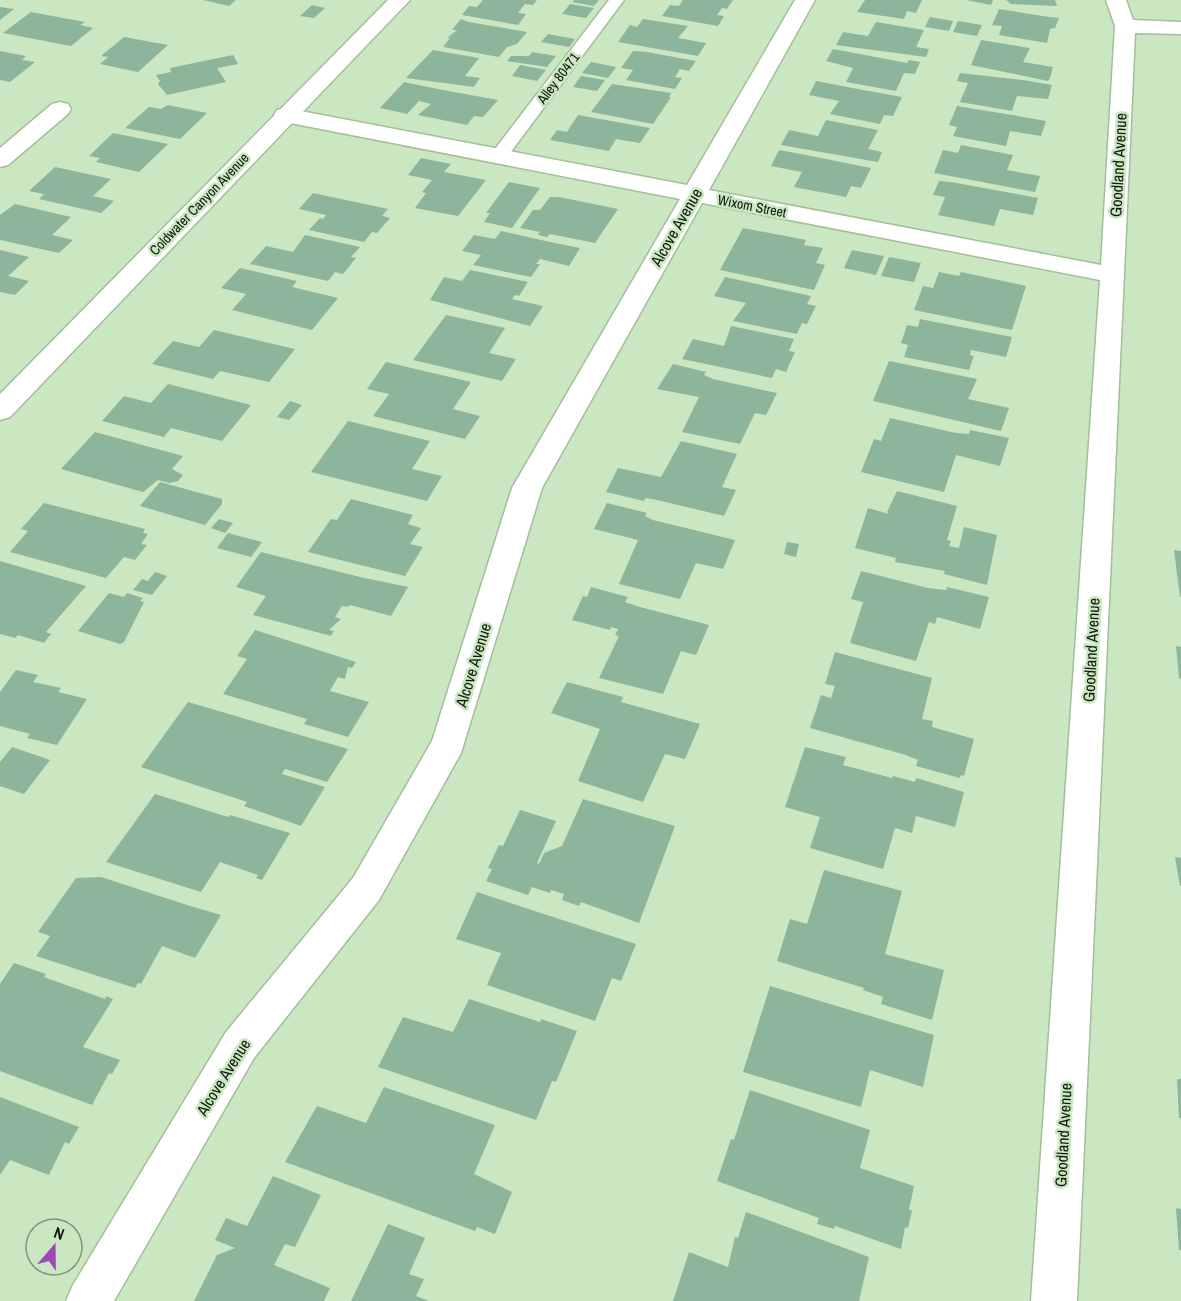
<svg xmlns="http://www.w3.org/2000/svg" width="1181" height="1301" font-family="'Archivo Narrow',sans-serif">
<rect width="100%" height="100%" fill="#cbe7c2"/>
<g fill="#8cb59c">
<path d="M203 0H236L229 6Z"/>
<path d="M483 0H537L533 5 525 4 518 13 526 14 518 25 462 15 469 6 477 7Z"/>
<path d="M574 0H599L594 6 572 2Z"/>
<path d="M683 0H733L727 9 722 8 717 15 724 16 718 26 662 16 670 5 679 6Z"/>
<path d="M865 0H922L916 13 907 11 904 19 857 12Z"/>
<path d="M966 0H993L991 5Z"/>
<path d="M1006 0H1055L1057 6 1011 4Z"/>
<path d="M570 4 594 8 586 18 562 14Z"/>
<path d="M312 5 325 8 314 18 300 16Z"/>
<path d="M0 7 14 9 0 20Z"/>
<path d="M999 9 1049 17 1059 18 1055 28 1050 29 1047 43 999 35 1002 26 992 25Z"/>
<path d="M31 12 85 22 80 25 93 28 71 46 3 33Z"/>
<path d="M930 17 953 21 949 31 925 27Z"/>
<path d="M461 19 469 22 527 32 517 44 507 47 499 57 443 47 450 38H447L457 30H452Z"/>
<path d="M643 19 688 26 678 38 706 43 705 45 698 56 618 42 630 25 637 27Z"/>
<path d="M958 21 982 25 977 36 953 32Z"/>
<path d="M876 22 924 30 916 47 929 49 926 57 836 45 843 32 868 36Z"/>
<path d="M548 34 575 39 569 47 541 42Z"/>
<path d="M124 37 168 45 138 72 100 64 108 57 101 56Z"/>
<path d="M981 40 1030 48 1023 62 1053 67 1050 78 1048 81 971 65Z"/>
<path d="M833 49 907 63 909 60 920 62 915 74 904 73 896 91 846 82 853 68 826 61Z"/>
<path d="M433 50 479 58 465 76 480 78 474 87 406 78Z"/>
<path d="M0 51 26 56 22 60 35 62 10 82 0 80Z"/>
<path d="M633 51 647 52 696 61 689 71 680 69 675 77 682 78 675 89 626 80 633 70 621 68Z"/>
<path d="M532 52 556 56 547 67 507 61 511 56H529Z"/>
<path d="M233 55 238 64 217 68 226 82 167 95 158 84 160 81 156 75 171 72 170 68Z"/>
<path d="M591 62 616 67 608 78 582 73Z"/>
<path d="M520 65 546 70 537 81 512 76Z"/>
<path d="M960 73 1023 80 1052 85 1048 99 1017 96 1012 111 960 102 968 83 957 81Z"/>
<path d="M581 76 605 80 597 91 573 87Z"/>
<path d="M816 81 847 87 902 97 893 116 884 115 880 124 830 114 839 101 809 95Z"/>
<path d="M404 82 443 90 498 100 483 117 474 116 467 125 418 115 431 104 419 101 407 114 380 108Z"/>
<path d="M612 84 671 93 669 97H671L653 124 591 112Z"/>
<path d="M168 105 207 113 180 139 125 128 149 107 161 109Z"/>
<path d="M957 106 1012 115 1046 121 1041 136 1010 131 1006 146 953 136 957 127 949 125Z"/>
<path d="M578 115 622 123 650 128 640 143 616 139 609 151 550 140 557 130 567 132Z"/>
<path d="M826 120 878 130 868 149 882 152 878 162 781 145 789 130 818 136Z"/>
<path d="M113 133 168 144 139 172 96 162 100 158 89 156Z"/>
<path d="M961 145 1013 155 1007 170 1040 176 1035 192 934 173 943 150 958 153Z"/>
<path d="M779 150 811 156 871 168 861 188 851 186 846 197 794 187 802 172 771 166Z"/>
<path d="M421 158 451 164 444 172 486 180 458 216 415 208 426 193 422 192 432 180 408 175Z"/>
<path d="M55 167 111 179 93 196 114 201 101 213 39 199 44 194 29 191Z"/>
<path d="M939 181 951 182 1038 198 1033 215 1000 209 994 226 938 215 945 197 933 195Z"/>
<path d="M509 182 540 188 512 228 484 222 490 213H486Z"/>
<path d="M313 193 388 209 382 216 390 218 377 233 372 232 364 242 309 230 320 218 323 219 326 215 299 209Z"/>
<path d="M550 197H559L618 209 595 243 550 234 547 237 538 235 540 232 520 228 533 210H540Z"/>
<path d="M15 204 71 217 52 235 73 240 59 253 0 240V215Z"/>
<path d="M743 228 806 240 804 245 823 248 816 263 825 265 814 290 720 270Z"/>
<path d="M501 231 550 242 580 248 569 266 540 259 536 264H540L531 277 473 265 481 255 462 251 474 235 495 239Z"/>
<path d="M305 235 360 247 351 257 356 258 343 274 335 272 328 281 250 264 266 246 293 252Z"/>
<path d="M0 250 29 257 8 276 29 281 15 295 0 292Z"/>
<path d="M852 250 884 256 876 275 844 268Z"/>
<path d="M889 257 921 263 914 282 881 276Z"/>
<path d="M240 268 297 281 292 287 338 298 312 330 232 310 246 294 221 288Z"/>
<path d="M470 270 528 282 519 296 515 295 512 299 543 306 530 326 430 300 444 277 462 281Z"/>
<path d="M939 272 959 276 961 272 1026 286 1012 330 914 310 923 286 933 288Z"/>
<path d="M725 277 811 296 807 304 816 306 807 324 802 323 797 334 733 321 746 303 714 296Z"/>
<path d="M446 315 505 328 489 353 516 359 502 381 413 360Z"/>
<path d="M920 319 1012 337 1006 357 971 350 970 355 974 356 969 370 904 357 908 345 901 343 907 325 918 327Z"/>
<path d="M731 326 794 339 789 351 795 352 786 372 776 369 772 378 682 359 693 339 724 346Z"/>
<path d="M214 330 295 349 269 382 220 371 213 379 152 364 173 341 199 347Z"/>
<path d="M889 361 977 379 968 399 1009 408 1001 431 873 401Z"/>
<path d="M386 362 471 382 453 409 480 416 465 439 373 416 389 394 367 389Z"/>
<path d="M673 364 706 372 704 375 713 379 777 393 766 415 755 413 740 444 682 432 699 397 657 389Z"/>
<path d="M168 384 251 405 222 441 171 428 164 437 102 421 124 396 151 403Z"/>
<path d="M290 401 302 405 289 420 277 417Z"/>
<path d="M890 418 956 433 969 434 970 430 1009 438 1000 466 956 455 944 492 861 472 874 439 881 441Z"/>
<path d="M348 421 430 441 412 469 442 476 427 501 311 472Z"/>
<path d="M95 432 183 456 172 469 183 475 178 481 169 483 158 480 143 492 61 469Z"/>
<path d="M681 441 737 454 722 487 736 490 724 516 657 500 646 498 644 501 606 492 618 468 661 477Z"/>
<path d="M160 482 222 499V504L205 525 140 506Z"/>
<path d="M897 491 957 506 947 540 951 541 949 546 959 548 964 527 997 535 987 585 944 574 945 571 895 562 896 558 855 548 868 508 889 514 887 512Z"/>
<path d="M351 499 413 515 408 524 421 528 410 544 423 547 405 576 308 552 331 519 337 520Z"/>
<path d="M44 503 145 529 143 533 148 534 141 544 147 545 135 560 124 557 106 578 10 552 28 531 21 529Z"/>
<path d="M607 503 647 513 645 516 653 520 735 540 723 569 696 563 680 599 619 584 638 540 594 529Z"/>
<path d="M219 519 233 523 225 533 211 528Z"/>
<path d="M228 533 262 542 251 557 217 548Z"/>
<path d="M787 542 799 544 796 557 784 554Z"/>
<path d="M1174 550 1181 551V596L1180 597Z"/>
<path d="M261 552 360 577 408 587 391 616 350 605 348 607 342 606 335 617 341 619 329 630 334 631 331 636 253 615 266 596 236 587Z"/>
<path d="M0 561 86 586 46 632 51 634 44 643 18 635 15 638 0 634Z"/>
<path d="M861 571 928 588 946 590 947 587 989 597 980 629 937 617 935 624 929 622 916 661 850 643 863 602 851 599Z"/>
<path d="M155 572 167 576 152 595 133 590 142 579 148 581Z"/>
<path d="M591 587 628 597 625 602 640 607 709 625 696 655 681 651 663 694 599 678 619 636 615 635 618 629 611 627 610 630 572 620 583 596 587 597Z"/>
<path d="M109 593 124 597 127 593 143 598 140 601 144 602 124 642 120 644 78 631Z"/>
<path d="M255 630 356 662 352 668 348 667 345 679 338 677 330 691 369 702 348 737 304 724 307 719 223 694 247 659 237 656Z"/>
<path d="M1176 646 1181 647V678L1179 679Z"/>
<path d="M835 652 932 678 922 719 933 721 932 727 974 739 964 776 961 775 960 778 916 766 918 760 906 755 810 728 821 695 831 698 835 686 825 684Z"/>
<path d="M16 670 38 675 33 682 61 688 58 692 87 699 57 745 27 738 30 734 0 726V692Z"/>
<path d="M567 682 623 697 621 702 700 724 685 759 665 754 643 802 578 781 600 729 551 713Z"/>
<path d="M188 702 348 749 327 782 285 769 282 774 325 787 301 826 244 806 247 802 141 767Z"/>
<path d="M12 747 50 760 24 794 0 786V762Z"/>
<path d="M805 747 846 757 843 765 892 778 893 776 915 782 916 778 964 792 955 827 916 816 912 833 895 828 883 869 810 848 820 817 785 807Z"/>
<path d="M155 794 228 817 230 815 290 833 262 880 256 878 258 875 220 862 201 892 106 862Z"/>
<path d="M583 799 675 826 639 923 581 902 579 906 562 900 564 894 551 890 550 893 532 887 528 895 486 881 492 869 488 868 499 845 503 846 520 810 556 821 537 863 539 864 544 853 562 846Z"/>
<path d="M1175 857 1181 858V886H1180Z"/>
<path d="M824 870 902 891 885 954 944 970 932 1020 881 1004 883 997 863 990 864 988 777 961 790 919 807 924Z"/>
<path d="M101 877 187 905 221 915 195 958 162 946 141 984 138 983 135 988 36 956 50 936 38 932 76 878Z"/>
<path d="M477 892 636 944 621 981 612 978 595 1021 487 985 501 953 456 939Z"/>
<path d="M14 963 46 974 44 977 105 999 106 996 113 999 83 1047 120 1060 112 1074 109 1073 92 1105 0 1071V984Z"/>
<path d="M770 986 934 1035 923 1087 870 1070 861 1107 743 1072Z"/>
<path d="M469 999 540 1022 541 1019 577 1031 556 1082 552 1081 536 1120 378 1067 403 1017 453 1032Z"/>
<path d="M1177 1079H1181V1118H1179Z"/>
<path d="M384 1087 495 1125 474 1174 512 1192 495 1234 477 1227 475 1231 285 1162 317 1106 366 1123Z"/>
<path d="M750 1090 870 1130 860 1168 914 1186 909 1210H912L908 1228 905 1227 901 1249 835 1226 834 1229 817 1224 819 1218 717 1181 731 1139 734 1140Z"/>
<path d="M0 1097 79 1127 69 1144 65 1142 49 1175 10 1160 0 1175Z"/>
<path d="M273 1176 321 1195 295 1247 285 1244 274 1265 330 1288 324 1301H194L217 1255 235 1248 215 1240 226 1218 247 1226Z"/>
<path d="M1176 1208 1181 1209V1250H1179Z"/>
<path d="M746 1212 869 1257 859 1301H673L689 1252 728 1267 735 1237 738 1238Z"/>
<path d="M388 1224 425 1238 409 1274 424 1279 416 1296 429 1301H351Z"/>
</g>
<g fill="none" stroke-linecap="round" stroke-linejoin="round">
<defs>
<path id="lane" d="M609 0H624L504 161H492L489 157 492 153Z"/>
<g id="street">
<path d="M795 0H815L709 190 1101 265 1115 26 1106 0H1126L1133 20 1181 22V34L1135 33 1077 1301H1031L1100 280 702 203 542 488 461 753 379 900 254 1058 114 1301H66L73 1285 226 1032 353 878 432 741 512 488 680 199 285 122 277 120 274 115 277 110 285 108 687 185Z"/>
<path d="M60 102 68 104 71 109 68 114 8 165 0 167V148L52 104Z"/>
</g>
<path id="secondary" d="M388 0H410L10 417 0 420V394Z"/>
</defs>
<use href="#lane" stroke="#a3be9a" stroke-width="3"/>
<use href="#street" stroke="#a3be9a" stroke-width="3"/>
<use href="#secondary" stroke="#a3be9a" stroke-width="3"/>
<use href="#lane" fill="#fff" fill-rule="evenodd"/>
<use href="#street" fill="#fff" fill-rule="evenodd"/>
<use href="#secondary" fill="#fff" fill-rule="evenodd"/>
</g>
<g text-anchor="middle" stroke-width="5" stroke-linejoin="round" paint-order="stroke">
<g font-size="14" fill="#0e180b" stroke="#cbe7c2">
<text transform="translate(558 78) rotate(-53)" y="5">Alley 80471</text>
<text transform="translate(199 204) rotate(-46)" y="5">Coldwater Canyon Avenue</text>
<text transform="translate(752 206) rotate(11)" y="5">Wixom Street</text>
</g>
<g font-size="16" fill="#0e180b" stroke="#cbe7c2">
<text transform="translate(1118 165) rotate(-87)" y="6">Goodland Avenue</text>
<text transform="translate(676 227) rotate(-60)" y="6">Alcove Avenue</text>
<text transform="translate(1091 650) rotate(-87)" y="6">Goodland Avenue</text>
<text transform="translate(473 665) rotate(-73)" y="6">Alcove Avenue</text>
<text transform="translate(223 1077) rotate(-58)" y="6">Alcove Avenue</text>
<text transform="translate(1063 1135) rotate(-87)" y="6">Goodland Avenue</text>
</g>
</g>
<g transform="translate(54 1247) rotate(20)"><circle r="28" fill="#cbe7c2" stroke="#7f9479" stroke-width="1.5"/>
<path d="M0-4.5L10 22L0 15L-10 22Z" fill="#9c47b5"/>
<text y="-9" font-size="16" font-weight="bold" text-anchor="middle" fill="#0e180b">N</text>
</g>
</svg>
